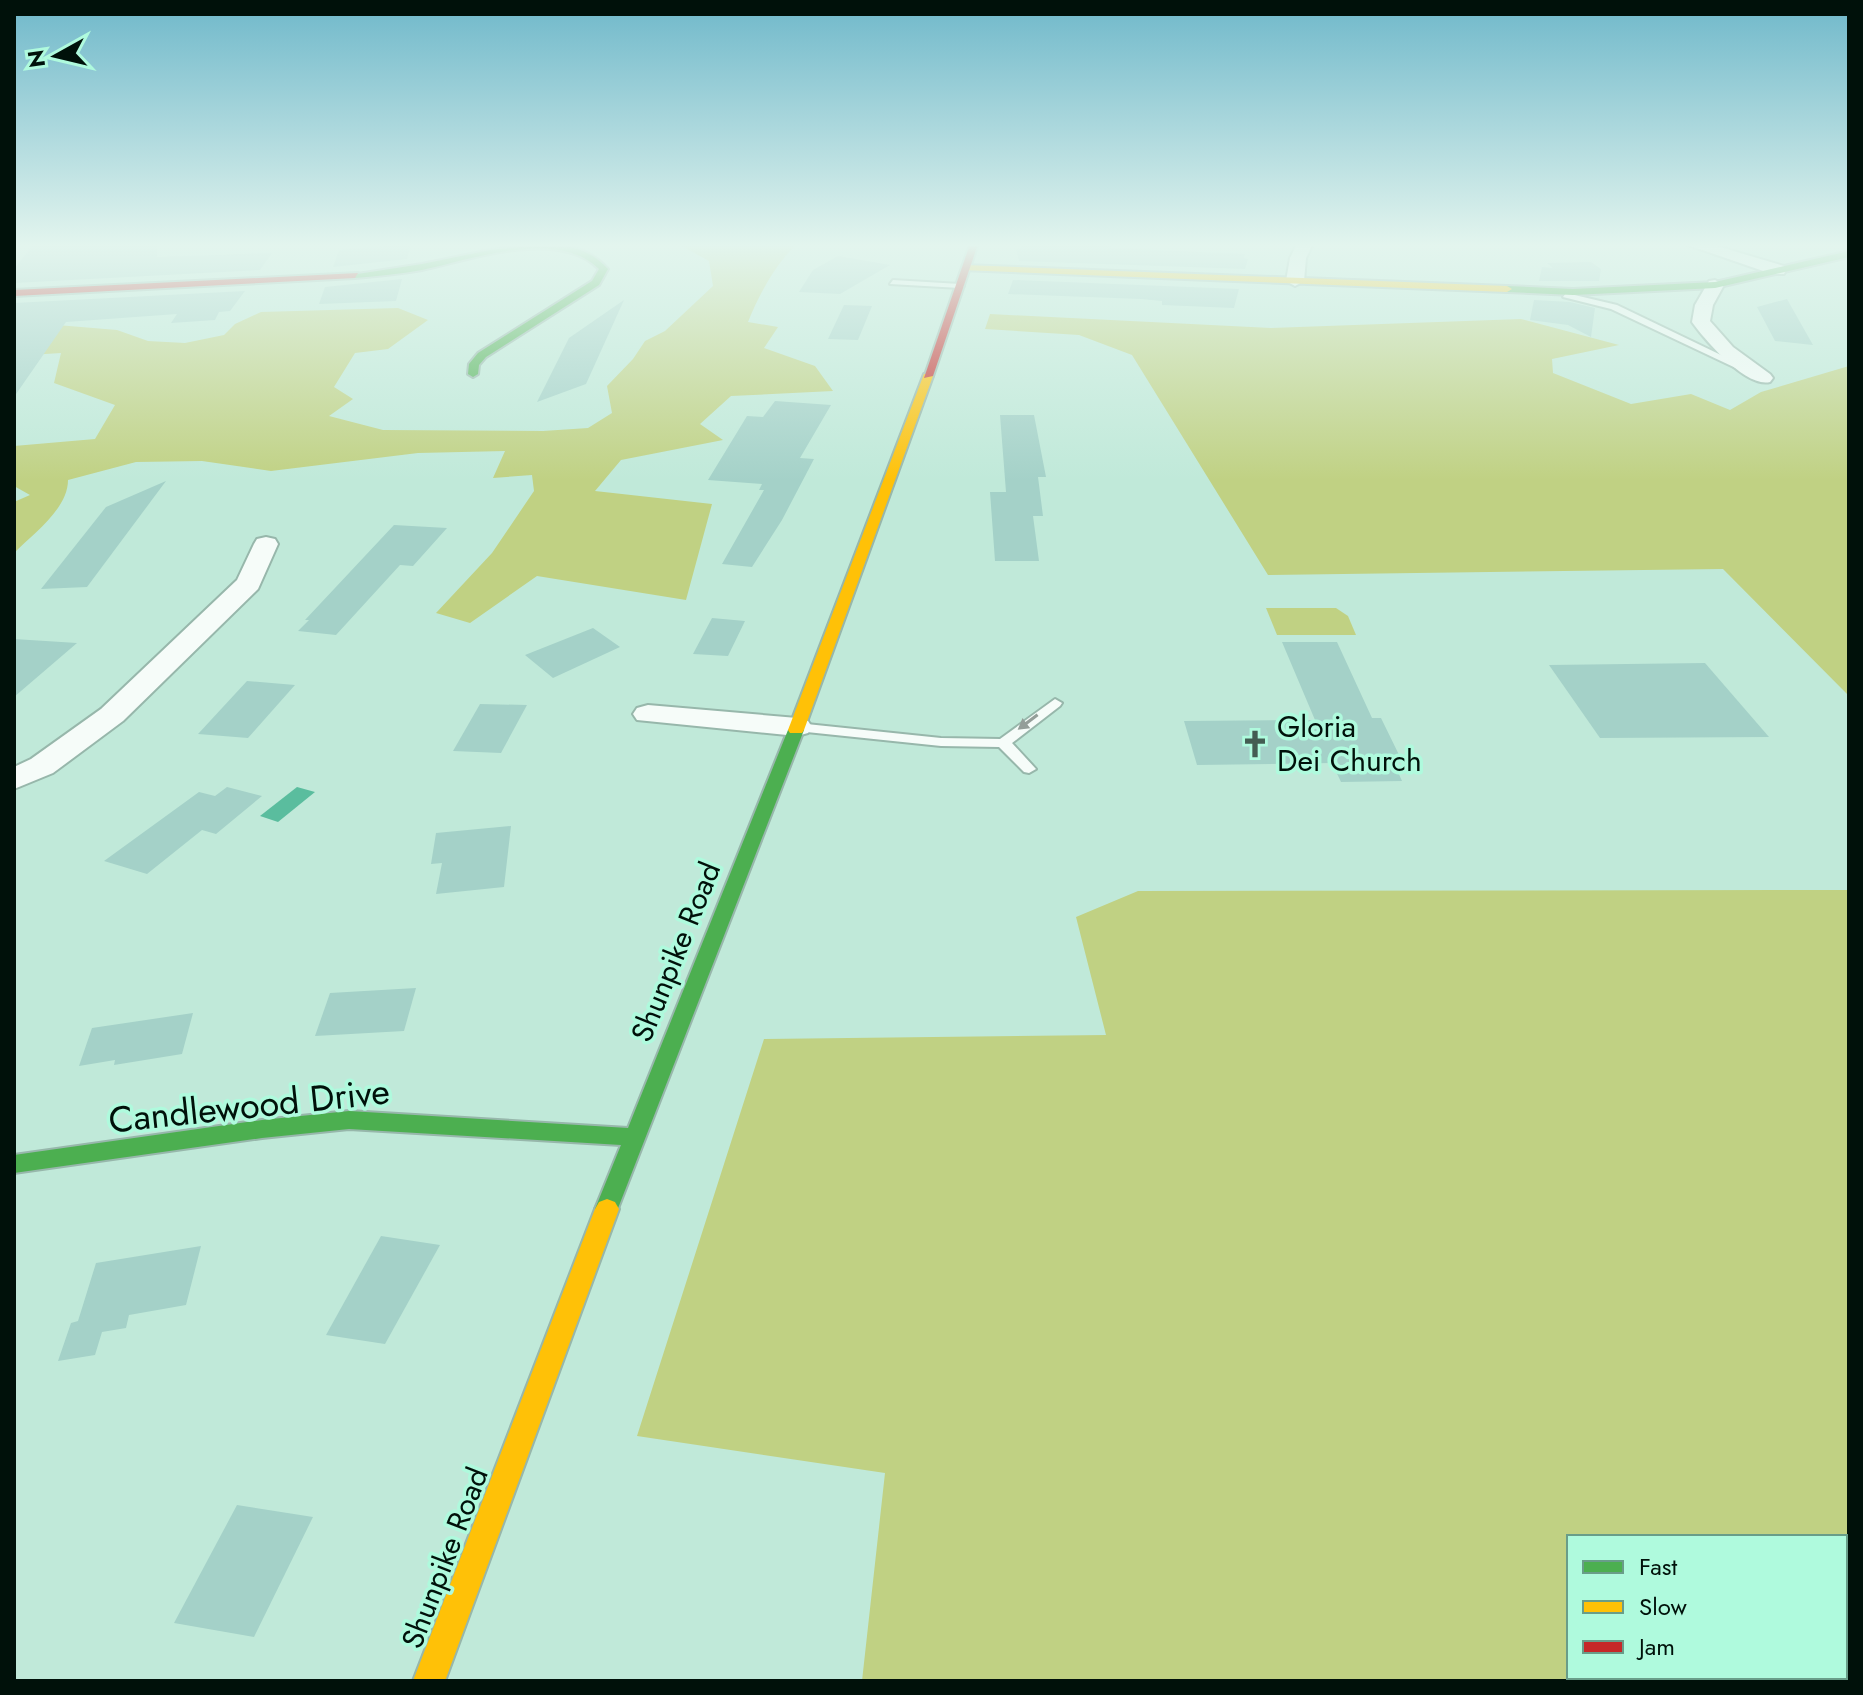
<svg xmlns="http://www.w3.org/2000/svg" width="1863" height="1695" font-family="Jost,sans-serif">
<rect width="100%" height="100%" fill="#c0e9d9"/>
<g fill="#c0d183" fill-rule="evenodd">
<path d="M678 244H797C775 264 759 295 748 322L778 327 764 348 815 366 833 391 731 396 700 424 723 440 621 460 595 491 712 504 686 600 537 576 470 623 436 613 492 553 534 491 532 475 493 478 505 451 418 453 271 471 202 461 136 462 68 480C68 509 33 534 14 553V502L30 495 14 486V446L95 439 115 405 54 383 61 353 14 356 57 325 117 330 148 341 185 343 224 335 235 324 261 312 398 308 428 320 388 349 355 353 334 387 353 399 329 416 383 430 543 431 588 428 612 413 607 386 633 359 645 341 665 331 713 286 709 261Z"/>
<path d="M990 314 1271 328 1521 319 1619 345 1552 359 1553 373 1631 404 1691 394 1730 410 1761 392 1849 366V696L1723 569 1268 575 1132 355 1079 335 985 329Z"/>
<path d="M1266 608H1336L1348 616 1356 635H1277Z"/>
<path d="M1849 890V1681H862L885 1473 637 1436 764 1039 1106 1035 1076 917 1138 891ZM1845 1537V1677H1569V1537Z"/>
</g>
<path fill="#5abd9e" d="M297 787 315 792 278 822 260 816Z"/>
<g fill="#a4d1c8">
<path d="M34 244H157V257L272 253 260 270 14 283V269Z"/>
<path d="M411 244 407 259 333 267 339 250Z"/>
<path d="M1020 244 1111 245V248L1245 254 1244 258 1248 259 1245 269 1019 261 1016 249 1021 248Z"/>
<path d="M838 256 890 265 840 294 799 292 813 270Z"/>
<path d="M1591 262 1601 269 1599 281H1539L1542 267 1553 268 1547 263Z"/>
<path d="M402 279 396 301 319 304 325 287Z"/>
<path d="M1013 280 1239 289 1234 308 1162 305V301L1141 299 1008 294Z"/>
<path d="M245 291 230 311 219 312 215 320 171 323 177 314 66 322 14 397V303Z"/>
<path d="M1787 299 1813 345 1775 341 1757 307Z"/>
<path d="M624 300 586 384 537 402 569 338Z"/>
<path d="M1534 300 1570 302 1595 308 1591 337 1568 325 1530 320Z"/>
<path d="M844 305 872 306 858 340 828 339Z"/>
<path d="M775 401 831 405 800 458 814 459 782 520 752 567 722 564 764 490H759L762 484 708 480 747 416 763 417Z"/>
<path d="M1000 415H1034L1046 477H1038L1043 516H1033L1039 561H995L990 492H1006Z"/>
<path d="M166 481 87 587 41 589 106 507Z"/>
<path d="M394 525 447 528 413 566 400 565 336 635 298 631 309 620H305Z"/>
<path d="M712 618 745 621 728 656 693 654Z"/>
<path d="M593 628 620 647 553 678 525 655Z"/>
<path d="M14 639 77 643 14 697Z"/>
<path d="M1282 642H1337L1372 718H1381L1403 763H1394L1402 781 1341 782 1332 763 1197 765 1184 721 1315 720Z"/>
<path d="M1705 663 1769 737 1600 738 1549 665Z"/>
<path d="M247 681 295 685 248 738 198 734Z"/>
<path d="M480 704 527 705 501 753 453 751Z"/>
<path d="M227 787 262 796 216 834 202 830 147 874 104 861 199 792 215 796Z"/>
<path d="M511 826 504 887 436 894 442 863 431 864 436 833Z"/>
<path d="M416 988 404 1031 315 1036 330 993Z"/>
<path d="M193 1013 182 1054 114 1065 115 1060 79 1066 92 1028Z"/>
<path d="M381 1236 440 1245 385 1344 326 1335Z"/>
<path d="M201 1246 186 1305 129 1315 126 1328 102 1332 95 1355 58 1361 71 1323 78 1321 96 1263Z"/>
<path d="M237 1505 313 1517 254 1637 174 1623Z"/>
</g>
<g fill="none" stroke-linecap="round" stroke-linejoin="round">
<defs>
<g id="lane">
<path d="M893 280 960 284 964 286 960 288 890 284Z"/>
<path d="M1566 293 1617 305 1748 368 1740 370 1611 309 1563 297Z"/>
<path d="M1055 699 1062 703 1060 706 1012 743 1036 769 1029 773 1024 772 999 747 941 746 797 731 790 727 797 723 941 738 1000 739Z"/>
</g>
<g id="street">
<path d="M1297 244H1313L1306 258 1304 281 1295 286 1286 281 1290 258Z"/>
<path d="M1685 244H1710L1784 266 1786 270 1784 274H1772Z"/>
<path d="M1715 280 1724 285 1713 305 1710 321 1733 347 1770 374 1773 378 1770 382C1746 388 1705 340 1692 322L1695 305 1709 281Z"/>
<path d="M266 537 275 539 278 544 258 589 123 721 53 773 14 789V767L31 759 101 709 237 580 254 544 257 539Z"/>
<path d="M648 705 797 718 808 721 812 727 808 733 797 736 637 720 633 714 637 708Z"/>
</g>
<g id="fast">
<path d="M543 244C570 245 590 249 608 269L599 285 486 357 479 365 478 374 473 377 468 374 469 364 478 353 592 281 599 269C558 228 473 259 422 270 400 274 378 276 355 278L351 275 422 264 490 250Z"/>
<path d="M1849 251V257L1715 288 1573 295 1507 292 1502 289 1507 286 1573 289 1715 282Z"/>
<path d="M796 725 804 730 615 1216 607 1219 599 1216 595 1209 621 1145 349 1129 262 1138 14 1173V1155L262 1120 349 1111 628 1128 788 730Z"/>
</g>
<g id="slow">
<path d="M965 265 1507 286 1512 289 1507 292 962 270Z"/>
<path d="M924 374 933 376 804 730 802 733H790L788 730Z"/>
<path d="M607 1199 615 1202 619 1209 445 1681H413L595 1209 599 1202Z"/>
</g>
<g id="jam">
<path d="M970 244H978L933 376 924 378Z"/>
<path d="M358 273 355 278 14 296V290Z"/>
</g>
</defs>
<use href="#lane" stroke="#97b7ab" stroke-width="4"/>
<use href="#street" stroke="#97b7ab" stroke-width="4"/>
<use href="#fast" stroke="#97b7ab" stroke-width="4"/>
<use href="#slow" stroke="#97b7ab" stroke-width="4"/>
<use href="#jam" stroke="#97b7ab" stroke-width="4"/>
<use href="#lane" fill="#f6fcf9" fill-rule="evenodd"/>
<use href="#street" fill="#f6fcf9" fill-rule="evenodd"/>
<use href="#fast" fill="#4caf50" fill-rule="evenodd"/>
<use href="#slow" fill="#ffc107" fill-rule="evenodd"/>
<use href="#jam" fill="#c62828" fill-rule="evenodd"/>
</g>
<defs><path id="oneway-solid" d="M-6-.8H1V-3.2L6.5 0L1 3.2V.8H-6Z" transform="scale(2)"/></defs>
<use fill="#949e99" href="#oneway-solid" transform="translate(1028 722) rotate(143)"/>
<linearGradient id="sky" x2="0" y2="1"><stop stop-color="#6fb8ca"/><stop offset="0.51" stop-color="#e3f5ee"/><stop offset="1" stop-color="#e3f5ee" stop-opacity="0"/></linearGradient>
<rect width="1863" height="481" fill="url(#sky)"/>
<defs>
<symbol id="church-bare" viewBox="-9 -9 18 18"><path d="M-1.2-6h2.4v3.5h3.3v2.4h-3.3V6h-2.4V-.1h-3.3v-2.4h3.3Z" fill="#435d52" stroke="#affadd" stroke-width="2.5" paint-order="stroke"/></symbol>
</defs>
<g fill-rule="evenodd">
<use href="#church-bare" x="1235" y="724" width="40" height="40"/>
</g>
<g text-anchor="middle" stroke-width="7" stroke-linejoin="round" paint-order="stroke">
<g font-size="30" fill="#00110a" stroke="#affadd" text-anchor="start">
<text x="1277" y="737">Gloria<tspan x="1277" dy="34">Dei Church</tspan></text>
</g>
<g font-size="30" fill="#00110a" stroke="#affadd">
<text transform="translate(676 952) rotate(-68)" y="10">Shunpike Road</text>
<text transform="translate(445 1558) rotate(-69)" y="10">Shunpike Road</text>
</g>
<g font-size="36" fill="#00110a" stroke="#affadd">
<text transform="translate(249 1105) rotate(-6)" y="13">Candlewood Drive</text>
</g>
</g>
<rect width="1863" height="1695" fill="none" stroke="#00110a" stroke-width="32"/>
<rect x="1567" y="1535" width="280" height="144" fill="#affadd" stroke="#699d89" stroke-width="2"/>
<rect x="1583" y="1561" width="40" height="12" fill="#4caf50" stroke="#699d89" stroke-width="2"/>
<text x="1639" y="1575" font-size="24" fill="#00110a">Fast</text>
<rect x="1583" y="1601" width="40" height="12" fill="#ffc107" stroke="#699d89" stroke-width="2"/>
<text x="1639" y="1615" font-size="24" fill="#00110a">Slow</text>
<rect x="1583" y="1641" width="40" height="12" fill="#c62828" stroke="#699d89" stroke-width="2"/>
<text x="1639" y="1655" font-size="24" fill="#00110a">Jam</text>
<g transform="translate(56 56) rotate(262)" stroke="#affadd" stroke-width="6" paint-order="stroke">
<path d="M0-6L14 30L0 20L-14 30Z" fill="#00110a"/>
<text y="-12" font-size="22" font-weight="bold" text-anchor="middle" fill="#00110a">N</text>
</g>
</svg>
